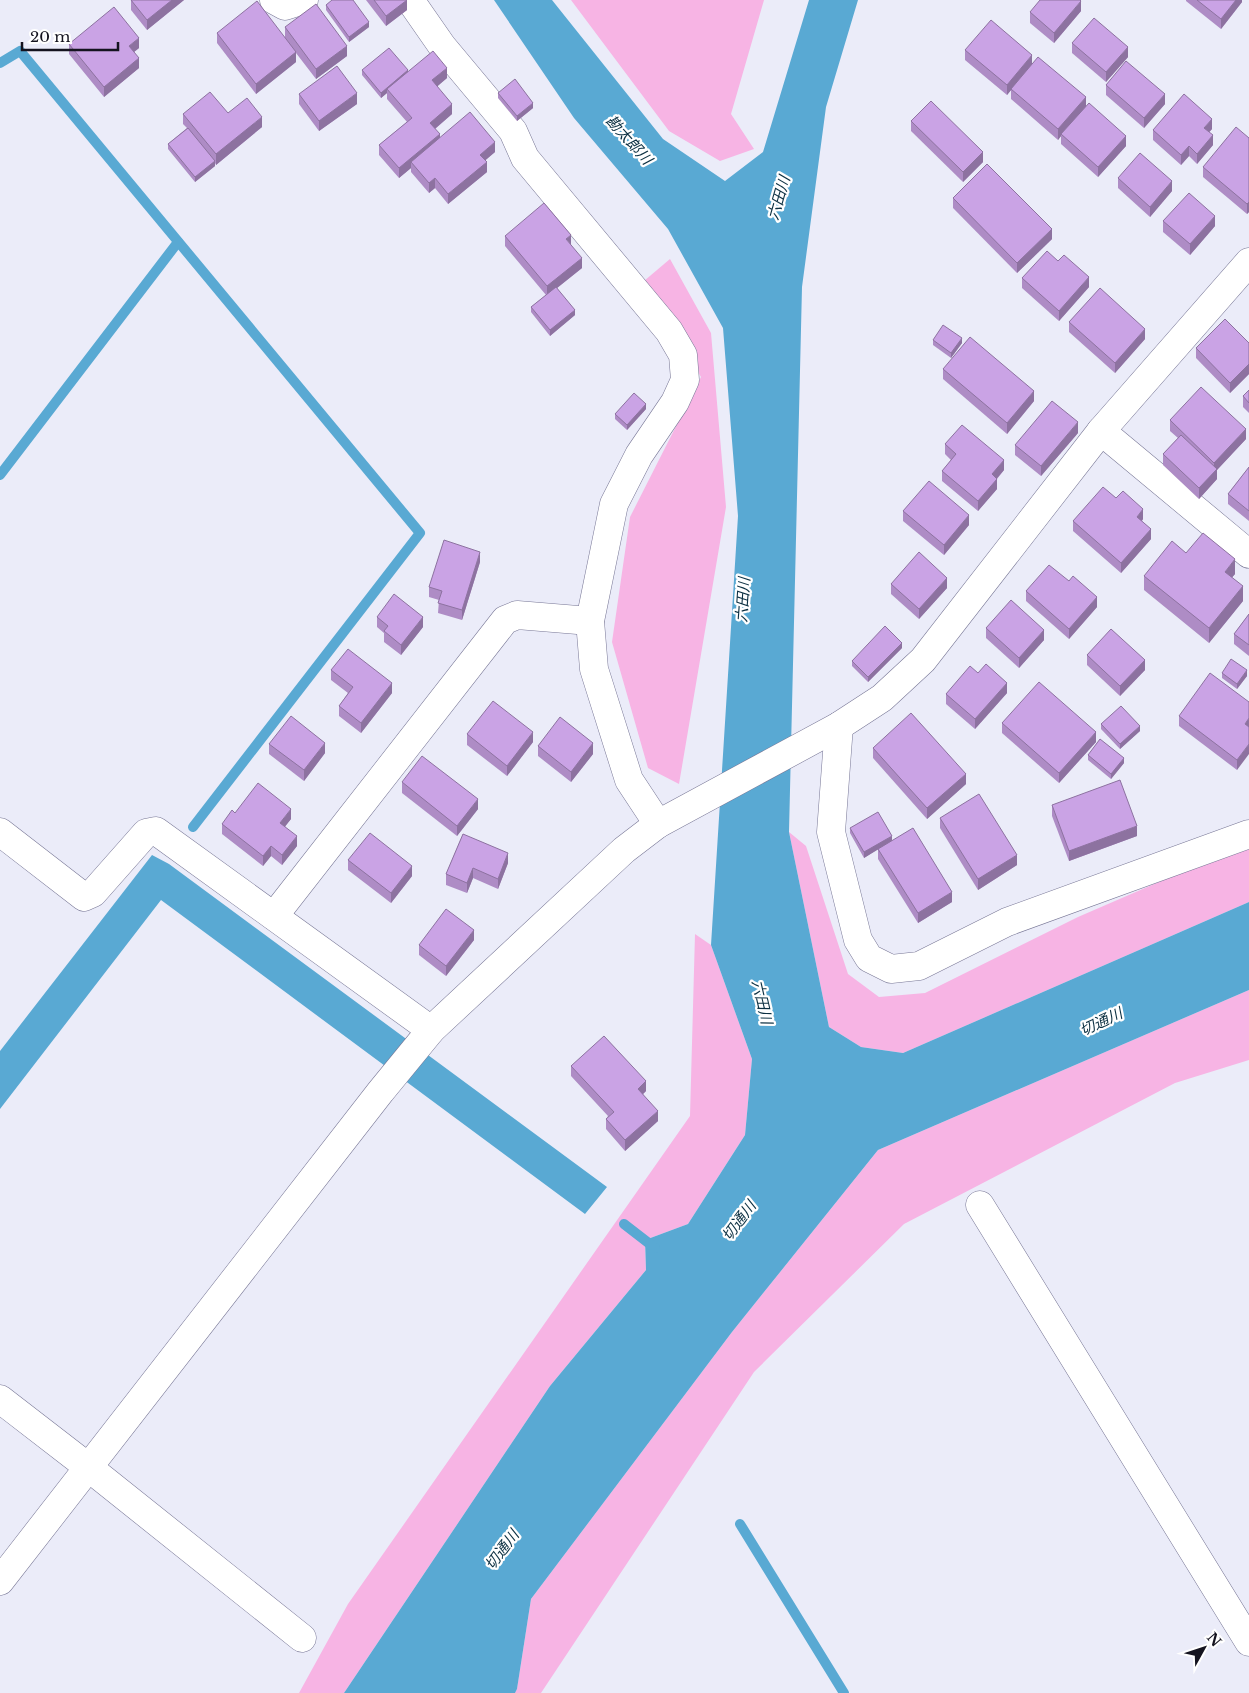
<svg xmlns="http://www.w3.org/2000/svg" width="1249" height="1693" font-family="'Libre Baskerville','Noto Sans JP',serif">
<rect width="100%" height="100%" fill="#ebecf9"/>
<g fill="#f7b4e4">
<path d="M571 0H764L731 114 754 149 720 161 669 131Z"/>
<path d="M670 259 711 333 726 507 679 784 648 768 612 642 630 517 701 377 644 281Z"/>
<path d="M789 832 806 846 848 974 879 997 925 993 1078 917 1249 843V902L903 1053 861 1047 829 1027Z"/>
<path d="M695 934 711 945 752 1059 745 1135 688 1224 645 1240 646 1270 550 1386 344 1693H299L348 1604 690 1116Z"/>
<path d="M1249 990V1060L1175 1083 904 1224 754 1372 541 1693H515L517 1689 531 1599 732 1332 878 1150Z"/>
</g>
<g fill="#59a9d3">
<path d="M494 0H552L663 139 725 181 763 152 809 0H858L826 107 802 287 789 832 829 1027 861 1047 903 1053 1249 902V990L878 1150 732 1332 531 1599 517 1689 515 1693H344L550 1386 646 1270 645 1240 688 1224 745 1135 752 1059 711 945 738 516 723 328 668 229 574 118Z"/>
<path d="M152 855 169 864 607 1187 585 1214 161 900 0 1109V1051Z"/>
</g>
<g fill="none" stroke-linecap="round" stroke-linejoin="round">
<g stroke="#59a9d3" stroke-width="10">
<path d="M0 63 20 51 420 533 193 827"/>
<path d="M0 475 178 242"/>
<path d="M624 1224 655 1248"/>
<path d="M740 1524 844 1693"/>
</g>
<defs>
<g id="street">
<path d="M274 0 285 6 304 0"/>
<path d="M410 0 442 46 513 131 525 158 669 331 683 355 685 380 675 402 639 455 614 504 590 621 594 669 629 780 658 824"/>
<path d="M1101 431 1249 554"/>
<path d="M839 726 831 832 858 940 869 958 891 969 919 966 1007 922 1249 834"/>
<path d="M0 832 84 897 93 893 146 833 156 831 431 1030"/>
<path d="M274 916 505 620 517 615 590 621"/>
<path d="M980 1205 1249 1642"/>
<path d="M0 1399 88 1467 302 1638"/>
<path d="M0 1581 381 1091 431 1030 624 850 658 824 839 726 882 698 923 660 1101 431 1249 262"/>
</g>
</defs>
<use href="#street" stroke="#787796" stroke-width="29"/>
<use href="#street" stroke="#fff" stroke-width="28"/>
</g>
<g fill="#ae8cc5">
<path d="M131 0H184L147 30 131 10Z"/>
<path d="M366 0H407V10L386 26Z"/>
<path d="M1186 0H1242V2L1221 29 1186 1Z"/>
<path d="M326 5 369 27 349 42 326 10Z"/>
<path d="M1081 11 1054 43 1030 23V12Z"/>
<path d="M285 27 347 56 316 79 296 53V62L256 94 217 43V33L285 37Z"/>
<path d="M1072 43 1128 57 1106 82 1072 53Z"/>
<path d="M69 44 139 48 134 52 139 68 104 97 69 54Z"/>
<path d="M965 50 1032 64 1086 106 1126 146 1098 177 1061 144V136L1058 140 1011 99V90L1007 95 965 60Z"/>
<path d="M362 70 408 72 447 78 437 86 452 114 435 129 440 138 495 152 485 160 487 172 448 204 435 188 429 193 411 172V168L399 178 379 155V145L407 122 387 99V93L381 98 362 75Z"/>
<path d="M1106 85 1165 104 1144 128 1106 95Z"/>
<path d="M498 93 533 108 517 121 498 98Z"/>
<path d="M299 94 357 104 319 131 299 104Z"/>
<path d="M228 113 262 127 216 165 215 163V166L195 182 168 149V144L187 128 183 124V114Z"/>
<path d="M911 121 983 162 963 182 911 131Z"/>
<path d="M1212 129 1209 132 1213 145 1197 164 1189 156 1181 165 1153 140V130Z"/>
<path d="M1249 138V212L1247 214 1203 177V167Z"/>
<path d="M1118 178 1172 191 1150 217 1118 188Z"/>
<path d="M953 198 1052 239 1017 273 953 208Z"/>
<path d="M1163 221 1215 226 1190 255 1163 232Z"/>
<path d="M505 236 571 245 582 268 557 288 575 315 550 336 531 312V307L546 295 505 246Z"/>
<path d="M1022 278 1089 287 1059 321 1022 288Z"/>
<path d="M1069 322 1145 339 1115 373 1069 332Z"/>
<path d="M933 340 962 343 951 358 933 345Z"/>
<path d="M1249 343V374L1230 393 1196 358V348Z"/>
<path d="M943 369 1034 401 1007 434 943 379Z"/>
<path d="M1249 390V413L1243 407V396Z"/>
<path d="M646 409 627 430 615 419V414Z"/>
<path d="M1170 420 1246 439 1217 470V479L1199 499 1163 465V454L1178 438 1170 431Z"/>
<path d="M1078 433 1041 476 1015 455V445Z"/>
<path d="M945 444 1004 470 997 479V489L978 511 942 481V471L951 460 945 454Z"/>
<path d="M1249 467V521L1228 504V494Z"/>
<path d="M1116 498 1143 519 1142 521 1151 539 1121 573 1073 531V521Z"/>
<path d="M903 511 969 525 944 555 903 521Z"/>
<path d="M1186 553 1235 574 1232 577 1243 601 1209 643 1144 590V576Z"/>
<path d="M480 562 462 620 438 613 439 600 429 597V587Z"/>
<path d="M1069 581 1097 607 1069 639 1026 601V591Z"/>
<path d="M891 584 947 588 919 619 891 594Z"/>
<path d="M1249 614V656L1234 644V634Z"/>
<path d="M377 617 423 627 401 655 384 642V633L377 627Z"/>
<path d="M986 628 1044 640 1019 668 986 638Z"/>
<path d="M902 648 868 682 852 666V661Z"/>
<path d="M1087 655 1145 670 1120 696 1087 665Z"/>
<path d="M331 670 392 693 361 733 339 716V706L348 693 331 680Z"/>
<path d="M978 673 1007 693 975 729 946 704V694Z"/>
<path d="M1222 673 1247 676 1237 689 1222 678Z"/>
<path d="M1249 702 1237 770 1179 726V716Z"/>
<path d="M1002 723 1096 742 1059 783 1002 733Z"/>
<path d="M1101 724 1140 731 1120 749 1101 729Z"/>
<path d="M467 734 533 742 507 776 467 745Z"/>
<path d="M269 744 325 753 304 781 269 754Z"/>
<path d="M538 746 593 754 571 782 538 756Z"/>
<path d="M873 748 966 784 927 819 873 758Z"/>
<path d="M1088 755 1124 763 1111 779 1088 760Z"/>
<path d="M402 782 478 809 457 836 402 793Z"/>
<path d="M1052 805 1137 836 1069 861 1052 816Z"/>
<path d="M235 813 291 819 285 826 297 846 282 865 271 856 263 866 222 834V824Z"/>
<path d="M940 818 1017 865 978 890 940 828Z"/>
<path d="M850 828 892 840 952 902 918 923 878 859V849L864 858 850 833Z"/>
<path d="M463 834 508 863 498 889 473 878 467 893 446 885V874Z"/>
<path d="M348 860 412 876 391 903 348 870Z"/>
<path d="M474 940 446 976 419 955V945Z"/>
<path d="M571 1066 646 1091 643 1094 658 1121 625 1151 606 1129V1119L608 1116 571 1076Z"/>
</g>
<g fill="#8d72a0">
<path d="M172 0H184L147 30V20Z"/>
<path d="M407 0V10L386 26V16Z"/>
<path d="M1236 0H1242V2L1221 29V19Z"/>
<path d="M1081 1V11L1054 43V33Z"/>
<path d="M369 22V27L349 42V37Z"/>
<path d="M139 38V48L129 56V46Z"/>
<path d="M347 46V56L316 79V69Z"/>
<path d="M1128 47V57L1106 82V72Z"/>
<path d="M296 52V62L256 94V84Z"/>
<path d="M1032 55V65L1007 95V85Z"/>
<path d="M139 58V68L104 97V87Z"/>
<path d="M447 68V78L432 91V80Z"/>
<path d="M408 70V75L387 89V93L381 98V93Z"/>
<path d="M357 93V104L319 131V121Z"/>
<path d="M1165 94V104L1144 128V118Z"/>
<path d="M1086 97V107L1061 134V136L1058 140V129Z"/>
<path d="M533 103V108L517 121V116Z"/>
<path d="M452 104V114L430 133V123Z"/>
<path d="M262 117V127L216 165V154Z"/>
<path d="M1212 119V129L1204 138V128Z"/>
<path d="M440 134V144L411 162V168L399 178V168Z"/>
<path d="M1213 135V145L1197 164V154Z"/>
<path d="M1126 136V146L1098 177V167Z"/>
<path d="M495 142V152L480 165V155Z"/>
<path d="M1189 146V156L1181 165V155Z"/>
<path d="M983 152V162L963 182V172Z"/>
<path d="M215 161V166L195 182V177Z"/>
<path d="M487 162V172L448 204V194Z"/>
<path d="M435 178V188L429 193V183Z"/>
<path d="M1172 181V191L1150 217V207Z"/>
<path d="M1249 202V212L1247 214V204Z"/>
<path d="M1215 216V226L1190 255V244Z"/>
<path d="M1052 229V239L1017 273V263Z"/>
<path d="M571 235V245L566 239Z"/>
<path d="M582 258V268L547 296V286Z"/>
<path d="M1089 277V287L1059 321V311Z"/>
<path d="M575 310V315L550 336V330Z"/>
<path d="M1145 329V339L1115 373V363Z"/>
<path d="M962 338V343L951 358V353Z"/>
<path d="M1249 364V374L1230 393V383Z"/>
<path d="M1034 391V401L1007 434V423Z"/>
<path d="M646 404V409L627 430V425Z"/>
<path d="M1078 422V433L1041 476V466Z"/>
<path d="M1246 429V439L1217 470V479L1199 499V488L1214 472V463Z"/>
<path d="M1004 460V470L992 484V474Z"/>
<path d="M997 479V489L978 511V501Z"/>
<path d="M1143 509V519L1137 527V517Z"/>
<path d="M969 515V525L944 555V545Z"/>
<path d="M1151 529V539L1121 573V563Z"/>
<path d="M480 552V562L462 620V610Z"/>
<path d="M1235 559V574L1225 586V572Z"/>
<path d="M947 578V588L919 619V609Z"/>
<path d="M1243 586V601L1209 643V628Z"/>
<path d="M1097 597V607L1069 639V629Z"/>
<path d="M423 617V627L401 655V645Z"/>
<path d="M1044 630V640L1019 668V658Z"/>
<path d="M902 643V648L868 682V677Z"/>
<path d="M1145 660V670L1120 696V686Z"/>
<path d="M1247 670V676L1237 689V684Z"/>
<path d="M392 683V693L361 733V723Z"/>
<path d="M1007 683V693L975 729V719Z"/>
<path d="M1249 718V728L1245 724Z"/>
<path d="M1140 726V731L1120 749V744Z"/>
<path d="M533 732V742L507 776V766Z"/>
<path d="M1096 732V742L1059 783V773Z"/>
<path d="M325 743V753L304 781V770Z"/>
<path d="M593 743V754L571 782V772Z"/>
<path d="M1249 744V754L1237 770V760Z"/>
<path d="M1124 758V763L1111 779V774Z"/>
<path d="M966 774V784L927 819V808Z"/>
<path d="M478 799V809L457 836V826Z"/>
<path d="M291 809V819L280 833V823Z"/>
<path d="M1137 826V836L1069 861V851Z"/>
<path d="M297 836V846L282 865V855Z"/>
<path d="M892 836V841L864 858V852Z"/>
<path d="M271 846V856L263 866V856Z"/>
<path d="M508 853V863L498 889V879Z"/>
<path d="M1017 855V865L978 890V879Z"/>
<path d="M412 866V876L391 903V893Z"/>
<path d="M473 868V878L467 893V883Z"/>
<path d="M952 892V902L918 923V913Z"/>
<path d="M474 930V940L446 976V966Z"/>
<path d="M646 1081V1091L638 1099V1089Z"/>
<path d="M658 1111V1121L625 1151V1140Z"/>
</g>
<g fill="#caa3e5" stroke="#8d72a0">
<path d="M131 0H172L147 20Z"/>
<path d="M332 0H353L369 22 349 37 326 5Z"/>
<path d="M374 0H407L386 16Z"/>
<path d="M1040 0H1080L1081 1 1054 33 1030 12Z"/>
<path d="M1197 0H1236L1221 19Z"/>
<path d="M257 1 296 52 256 84 217 33Z"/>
<path d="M316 4 347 46 316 69 285 27Z"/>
<path d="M114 7 139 38 129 46 139 58 104 87 69 44Z"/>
<path d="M1094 18 1128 47 1106 72 1072 43Z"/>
<path d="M991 20 1032 55 1007 85 965 50Z"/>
<path d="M389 48 408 70 381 93 362 70Z"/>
<path d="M433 51 447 68 432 80 452 104 430 123 440 134 399 168 379 145 412 118 387 89Z"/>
<path d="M1038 57 1086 97 1058 129 1011 89Z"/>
<path d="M1126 61 1165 94 1144 118 1106 85Z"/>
<path d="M337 66 357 93 319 121 299 94Z"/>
<path d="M515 79 533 103 517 116 498 93Z"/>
<path d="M210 92 228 113 247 98 262 117 216 154 183 114Z"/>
<path d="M1184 94 1212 119 1204 128 1213 135 1197 154 1189 146 1181 155 1153 130Z"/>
<path d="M931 101 983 152 963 172 911 121Z"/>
<path d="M1089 103 1126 136 1098 167 1061 134Z"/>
<path d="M470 112 495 142 480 155 487 162 448 194 435 178 429 183 411 162Z"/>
<path d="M1236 127 1249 138V202L1247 204 1203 167Z"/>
<path d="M188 128 215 161 195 177 168 144Z"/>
<path d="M1140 153 1172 181 1150 207 1118 178Z"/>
<path d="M987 164 1052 229 1017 263 953 198Z"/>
<path d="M1189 193 1215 216 1190 244 1163 221Z"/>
<path d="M544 203 571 235 566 239 582 258 547 286 505 236Z"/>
<path d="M1047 251 1058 261 1064 255 1089 277 1059 311 1022 278Z"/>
<path d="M556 287 575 310 550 330 531 307Z"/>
<path d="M1100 288 1145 329 1115 363 1069 322Z"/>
<path d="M1225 319 1249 343V364L1230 383 1196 348Z"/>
<path d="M943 325 962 338 951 353 933 340Z"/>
<path d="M970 337 1034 391 1007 423 943 369Z"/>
<path d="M1201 387 1246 429 1214 463 1170 420Z"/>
<path d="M1249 390V403L1243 396Z"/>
<path d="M634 393 646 404 627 425 615 414Z"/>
<path d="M1052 401 1078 422 1041 466 1015 445Z"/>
<path d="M962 425 1004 460 992 474 997 479 978 501 942 471 956 454 945 444Z"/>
<path d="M1181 435 1217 469 1199 488 1163 454Z"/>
<path d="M1249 467V511L1228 494Z"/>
<path d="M929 481 969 515 944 545 903 511Z"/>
<path d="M1103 487 1116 498 1123 491 1143 509 1137 517 1151 529 1121 563 1073 521Z"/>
<path d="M1203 533 1235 559 1225 572 1243 586 1209 628 1144 576 1172 541 1186 553Z"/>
<path d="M444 540 480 552 462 610 438 603 442 591 429 587Z"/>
<path d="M919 552 947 578 919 609 891 584Z"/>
<path d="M1049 565 1069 581 1073 576 1097 597 1069 629 1026 591Z"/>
<path d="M394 594 423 617 401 645 384 631 388 626 377 617Z"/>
<path d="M1011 600 1044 630 1019 658 986 628Z"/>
<path d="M1249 614V645L1234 634Z"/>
<path d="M885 626 902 643 868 677 852 661Z"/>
<path d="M1111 629 1145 660 1120 686 1087 655Z"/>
<path d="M348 649 392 683 361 723 339 706 353 687 331 670Z"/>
<path d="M1231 659 1247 670 1237 684 1222 673Z"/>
<path d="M986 664 1007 683 975 719 946 694 970 666 978 673Z"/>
<path d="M1210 673 1249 702V718L1245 724 1249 727V744L1237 760 1179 716Z"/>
<path d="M1039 682 1096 732 1059 773 1002 723Z"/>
<path d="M493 701 533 732 507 766 467 734Z"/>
<path d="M1121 706 1140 726 1120 744 1101 724Z"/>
<path d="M911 713 966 774 927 808 873 748Z"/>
<path d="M291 716 325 743 304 770 269 744Z"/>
<path d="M560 717 593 743 571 772 538 746Z"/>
<path d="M1100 739 1124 758 1111 774 1088 755Z"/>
<path d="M422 756 478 799 457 826 402 782Z"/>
<path d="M1120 780 1137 826 1069 851 1052 805Z"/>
<path d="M258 783 291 809 280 823 297 836 282 855 271 846 263 856 222 824 232 810 235 813Z"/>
<path d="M979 794 1017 855 978 879 940 818Z"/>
<path d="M878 812 892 836 864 852 850 828Z"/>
<path d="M913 828 952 892 918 913 878 849Z"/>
<path d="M370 833 412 866 391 893 348 860Z"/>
<path d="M463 834 508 853 498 879 473 868 467 883 446 874Z"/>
<path d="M446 909 474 930 446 966 419 945Z"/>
<path d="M604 1036 646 1081 638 1089 658 1111 625 1140 606 1119 614 1112 571 1066Z"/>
</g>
<g text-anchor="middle" stroke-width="4.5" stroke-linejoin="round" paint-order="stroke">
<g font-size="15" font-style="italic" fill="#0c3042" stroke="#fff">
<text transform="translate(629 140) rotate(48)" y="5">勘太郎川</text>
<text transform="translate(779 198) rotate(-74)" y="5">六田川</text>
<text transform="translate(743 600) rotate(-86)" y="5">六田川</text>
<text transform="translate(762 1002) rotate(77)" y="5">六田川</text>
<text transform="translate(1101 1022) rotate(-25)" y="5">切通川</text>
<text transform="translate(739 1221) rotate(-53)" y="5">切通川</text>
<text transform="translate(502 1550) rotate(-53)" y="5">切通川</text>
</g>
</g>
<g transform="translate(1204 1648) rotate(50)" stroke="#ffffff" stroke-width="4" paint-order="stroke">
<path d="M0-4L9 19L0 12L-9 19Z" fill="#14131f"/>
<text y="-8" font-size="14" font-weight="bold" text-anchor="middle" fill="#14131f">N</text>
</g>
<path d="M22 42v8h96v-8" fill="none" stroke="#14131f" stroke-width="2.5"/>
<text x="30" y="42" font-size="15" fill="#14131f" stroke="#ffffff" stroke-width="4" paint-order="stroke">20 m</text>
</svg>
